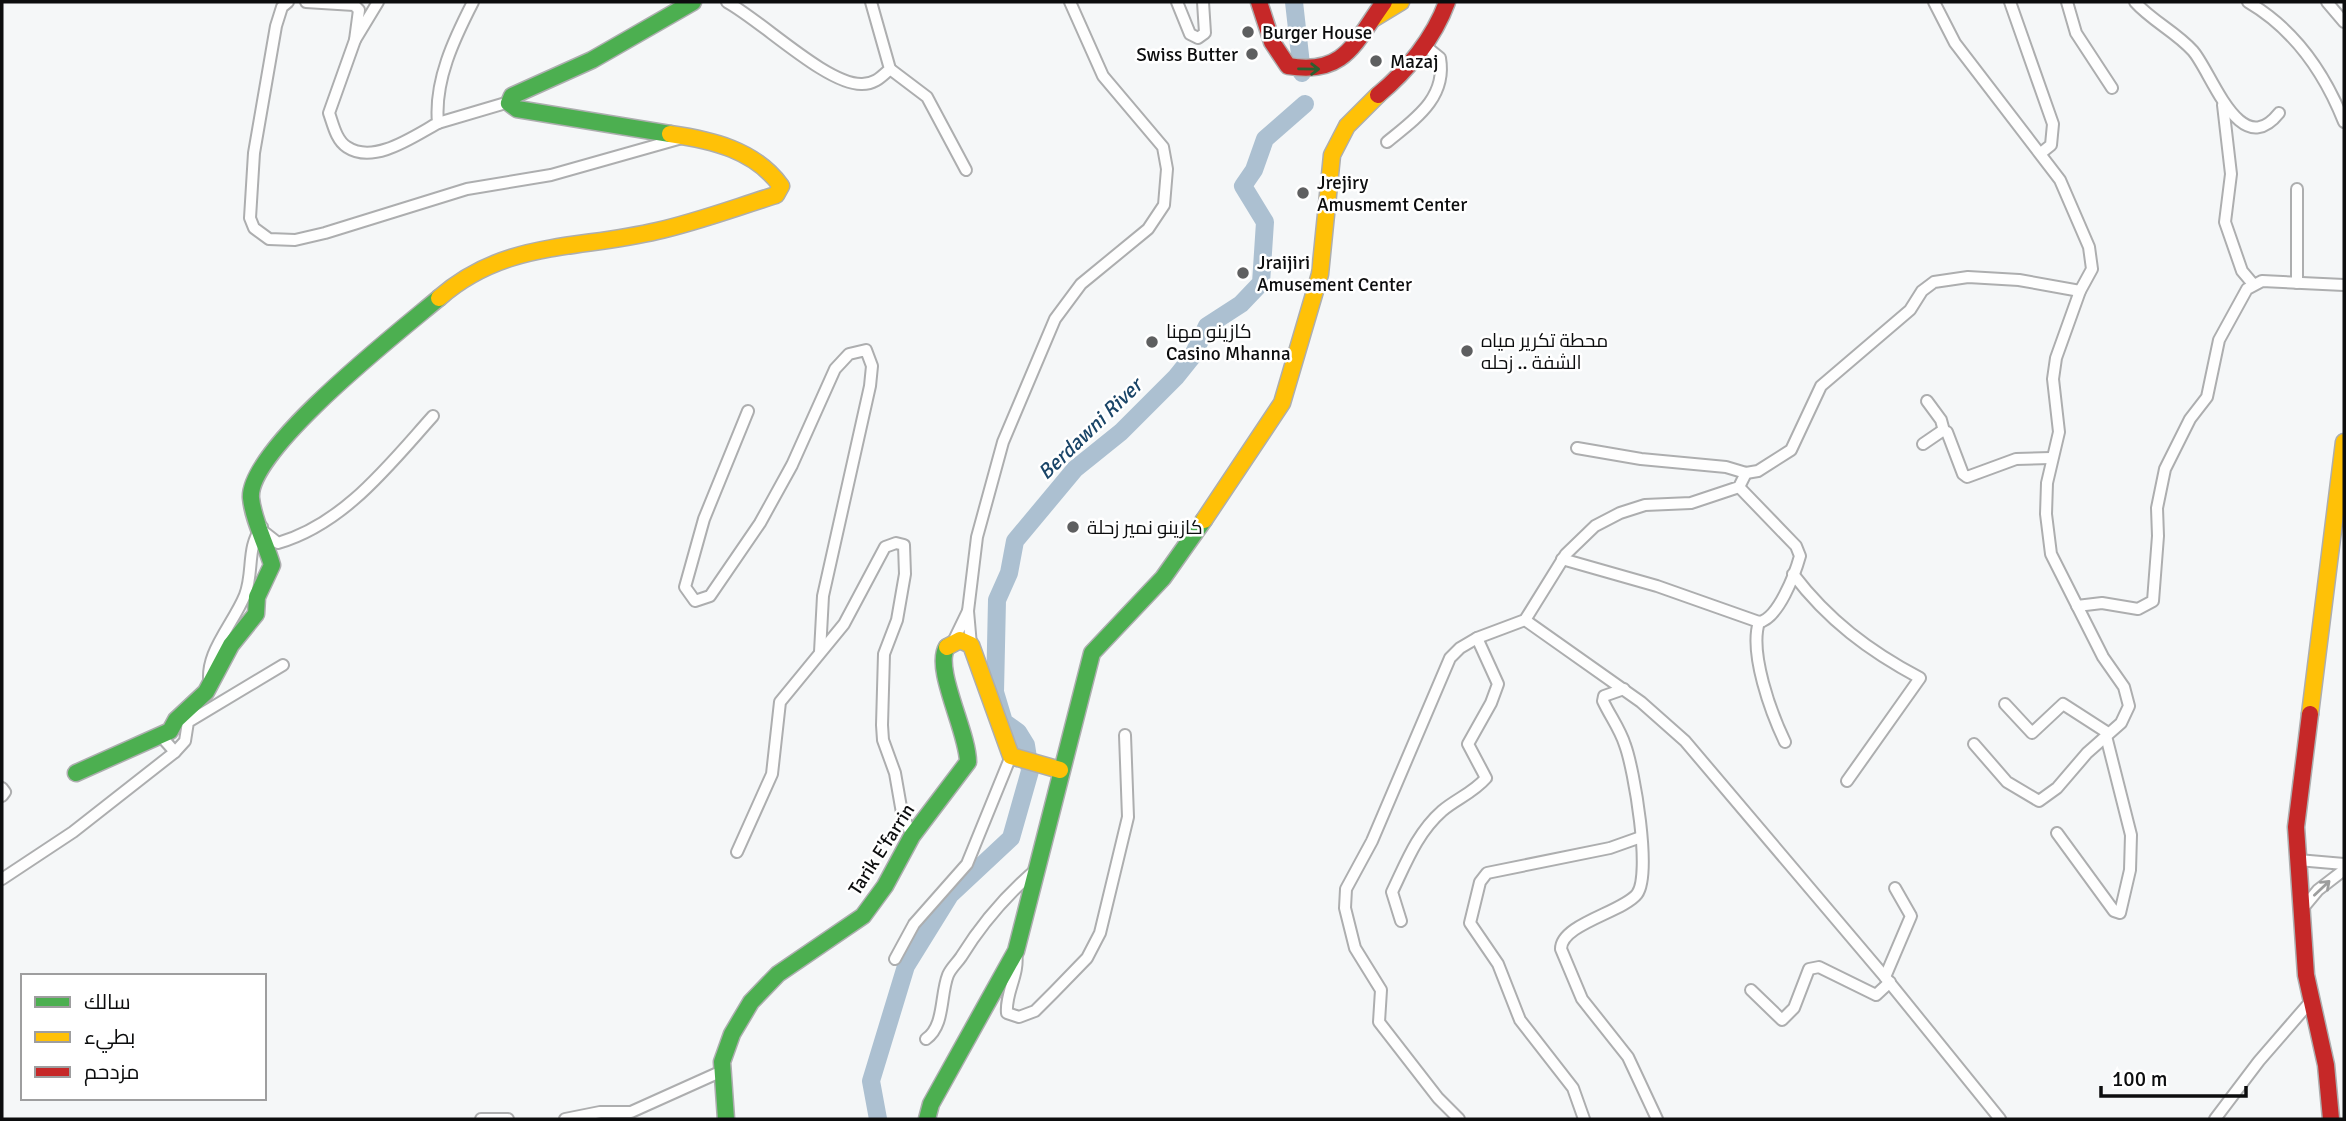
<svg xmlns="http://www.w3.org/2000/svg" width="2346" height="1121" font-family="Signika,Cairo,sans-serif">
<rect width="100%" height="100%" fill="#f5f7f8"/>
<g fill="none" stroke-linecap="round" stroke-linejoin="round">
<g stroke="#acc0d1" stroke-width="18">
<path d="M1294 2 1302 73"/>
<path d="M878 1119 871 1081 906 966 950 895 1011 838 1030 771 1026 745 1018 732 1004 722 995 692 997 600 1009 573 1015 541 1075 469 1121 432 1176 377 1192 357 1207 326 1241 304 1261 283 1265 222 1243 186 1254 170 1265 139 1305 104"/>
</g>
<defs>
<g id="street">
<path d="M288 2 282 7 276 26 254 153 250 218 254 228 269 239 295 240 325 233 467 189 551 175 682 138"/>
<path d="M306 2 354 5 359 10 355 40 329 113C333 124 336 140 347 147 374 165 414 136 438 123 434 81 454 39 473 2"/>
<path d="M727 2C762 21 827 85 862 84 875 84 881 77 890 69L871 2"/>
<path d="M1177 2 1190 34 1198 38 1205 33 1203 2"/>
<path d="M1934 2 1955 43 2060 180 2089 247 2092 269 2080 291 2056 358 2053 379 2059 432 2047 483 2046 514 2051 554 2103 657 2124 687 2129 706 2121 723 2087 753 2057 788 2039 801 2007 782 1974 744"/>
<path d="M2010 2 2053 124 2051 145 2041 153"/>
<path d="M2067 2 2076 33 2112 88"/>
<path d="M2135 2C2152 21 2176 32 2193 51 2212 73 2240 162 2279 113"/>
<path d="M2248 2C2294 29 2325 74 2344 122"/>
<path d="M2327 2 2344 22"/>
<path d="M355 40 378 2"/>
<path d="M890 69 927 97 966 170"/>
<path d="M2223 105 2231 174 2225 222 2242 271 2253 284"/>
<path d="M438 123 509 102"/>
<path d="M1387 142C1415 119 1447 98 1440 58L1424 45"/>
<path d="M2297 189V283"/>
<path d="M1927 401 1941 420 1944 431"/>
<path d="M748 411 704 519 685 587 695 601 710 596 760 523 792 465 835 369 849 354 866 350 872 366 870 386 823 596 820 652"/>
<path d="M1923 444 1942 431 1947 432 1963 474 1967 477 2016 459 2051 458"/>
<path d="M1577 448 1641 459 1726 467 1746 473 1758 471 1791 450 1821 386 1910 310 1922 291 1934 282 1968 277 2019 280 2080 291"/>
<path d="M264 532 278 543C344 524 389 465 433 416"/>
<path d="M1562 559 1657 586 1759 622C1778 619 1795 574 1800 556L1796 546 1739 487"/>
<path d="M1793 574C1828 620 1869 651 1920 678L1847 781"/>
<path d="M2077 606 2102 603 2138 609 2153 601 2158 536 2157 508 2165 469 2190 419 2207 397 2219 340 2247 289 2262 281 2344 285"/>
<path d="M968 611 977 537 1003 442 1055 319 1081 284 1148 229 1164 205 1167 169 1163 147 1103 76 1070 2"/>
<path d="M1525 620 1641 702 1685 741 1885 977 2000 1119"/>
<path d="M1759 622C1749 653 1771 713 1785 742"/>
<path d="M953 642 968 611 971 645"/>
<path d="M210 686C203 654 233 625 245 595 254 572 246 547 262 527"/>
<path d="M1624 689 1604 696 1603 701C1610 716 1620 729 1625 745 1634 769 1652 874 1637 894 1623 912 1561 924 1561 949L1582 999 1628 1057 1657 1119"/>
<path d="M2005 704 2032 733 2063 704 2108 733"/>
<path d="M175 752 185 741 188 722 283 665"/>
<path d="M2 788 5 792 2 796"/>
<path d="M2057 833 2114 911 2120 913 2130 870 2131 835 2106 736"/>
<path d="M737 852 772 774 780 702 844 624 885 547 896 543 904 545 905 574 897 620 884 654 882 725 883 740 895 773 902 813 912 836"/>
<path d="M2298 860 2344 864"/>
<path d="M2 879 73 832 175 752 159 734"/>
<path d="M2303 908 2318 890 2344 870"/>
<path d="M1401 921 1392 892C1406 863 1417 833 1442 811 1456 799 1473 793 1486 778L1468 744 1491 703 1498 684 1477 638"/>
<path d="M1016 952C1020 975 1005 992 1007 1013L1019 1017 1035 1011 1054 992 1087 958 1100 933 1128 817 1125 735"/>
<path d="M895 959 914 924 967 864 1011 756"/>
<path d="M1885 977 1911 916 1895 888"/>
<path d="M1751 990 1782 1020 1794 1008 1809 969 1819 967 1876 995 1890 982"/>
<path d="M926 1039C945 1026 940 995 948 975 951 968 957 963 961 957 982 923 1008 893 1039 867"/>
<path d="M481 1119H508"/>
<path d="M565 1119 600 1112H631L720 1072"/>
<path d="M1459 1119 1438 1098 1379 1022 1381 990 1355 948 1345 908 1346 889 1372 841 1450 658 1460 648 1477 638 1525 620 1566 554 1595 526 1620 513 1645 505 1691 503 1739 487 1746 473"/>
<path d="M1584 1119 1573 1088 1520 1020 1498 964 1470 923 1480 882 1487 873 1610 848 1641 837"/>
<path d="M2215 1119 2259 1061 2311 1001"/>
</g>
<g id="fast">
<path d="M670 134 517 109 509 103 512 96 592 60 693 2"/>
<path d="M76 773 170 731 176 720 206 692 231 645 256 614 257 597 272 565C266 544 253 520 251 498 247 450 401 330 439 298"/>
<path d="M726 1119 722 1062 732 1034 751 1002 778 974 863 916 885 886 912 836 968 762C968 732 933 668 947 647"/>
<path d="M927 1119 931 1104 1016 951 1092 653 1163 578 1204 520"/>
</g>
<g id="slow">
<path d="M1373 19 1401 2"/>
<path d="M439 298C505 240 577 250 657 231 697 222 737 207 776 195L781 186C755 150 712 140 670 134"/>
<path d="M1204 520 1282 403 1320 274 1332 155 1347 126 1378 95"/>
<path d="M947 647 960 640 971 645 1011 756 1060 770"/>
<path d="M2310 714 2344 442"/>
</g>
<g id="jam">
<path d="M1259 2 1272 42 1288 66C1345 76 1355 42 1384 2"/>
<path d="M1378 95C1407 71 1434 38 1447 2"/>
<path d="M2310 714 2296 827 2306 975 2326 1065 2331 1119"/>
</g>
</defs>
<use href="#street" stroke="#adaeaf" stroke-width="14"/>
<use href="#fast" stroke="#adaeaf" stroke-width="19"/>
<use href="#slow" stroke="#adaeaf" stroke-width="19"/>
<use href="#jam" stroke="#adaeaf" stroke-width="19"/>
<use href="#street" stroke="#fefefe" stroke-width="10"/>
<use href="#fast" stroke="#4caf50" stroke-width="16"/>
<use href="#slow" stroke="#ffc107" stroke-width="16"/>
<use href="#jam" stroke="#c62828" stroke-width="16"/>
</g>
<defs><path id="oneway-shaft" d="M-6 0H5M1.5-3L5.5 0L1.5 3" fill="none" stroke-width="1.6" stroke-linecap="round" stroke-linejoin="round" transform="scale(1.75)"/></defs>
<use stroke="#2c5e2f" href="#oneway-shaft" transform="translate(1309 69) rotate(1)"/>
<use stroke="#9d9e9e" href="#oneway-shaft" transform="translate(2322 888) rotate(-43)"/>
<g fill="#5e5f60" stroke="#fff" stroke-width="2.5">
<circle cx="1248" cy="32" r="7"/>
<circle cx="1252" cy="54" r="7"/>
<circle cx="1376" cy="61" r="7"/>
<circle cx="1303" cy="193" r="7"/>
<circle cx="1243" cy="273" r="7"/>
<circle cx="1152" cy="342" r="7"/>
<circle cx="1467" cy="351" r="7"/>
<circle cx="1073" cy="527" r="7"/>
</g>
<g text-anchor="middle" stroke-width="5" stroke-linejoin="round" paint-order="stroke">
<g font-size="19" fill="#0c0d0e" stroke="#fff" text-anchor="start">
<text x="1262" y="39">Burger House</text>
<text x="1238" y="61" text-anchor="end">Swiss Butter</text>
<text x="1390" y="68">Mazaj</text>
<text x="1317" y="189">Jrejiry<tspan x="1317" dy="22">Amusmemt Center</tspan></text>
<text x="1257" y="269">Jraijiri<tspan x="1257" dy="22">Amusement Center</tspan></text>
<text x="1166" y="338">كازينو مهنا<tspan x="1166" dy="22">Casino Mhanna</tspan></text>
<text x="1481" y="347">محطة تكرير مياه<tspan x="1481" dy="22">الشفة .. زحله</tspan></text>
<text x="1087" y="534">كازينو نمير زحلة</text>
</g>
<g font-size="19" fill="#0c0d0e" stroke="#fff">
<text transform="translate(881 849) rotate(-57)" y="7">Tarik E'farrin</text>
</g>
<g font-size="21" font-style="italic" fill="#194467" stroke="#fff">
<text transform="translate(1090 429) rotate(-44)" y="7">Berdawni River</text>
</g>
</g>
<rect width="2346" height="1121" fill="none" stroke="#0c0d0e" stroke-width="7"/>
<rect x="21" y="974" width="245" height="126" fill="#ffffff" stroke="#9e9e9f" stroke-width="2"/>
<rect x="35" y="997" width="35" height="10" fill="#4caf50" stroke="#9e9e9f" stroke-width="2"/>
<text x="84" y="1009" font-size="21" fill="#0c0d0e">سالك</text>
<rect x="35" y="1032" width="35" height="10" fill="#ffc107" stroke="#9e9e9f" stroke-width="2"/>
<text x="84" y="1044" font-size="21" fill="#0c0d0e">بطيء</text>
<rect x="35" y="1067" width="35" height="10" fill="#c62828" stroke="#9e9e9f" stroke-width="2"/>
<text x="84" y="1079" font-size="21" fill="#0c0d0e">مزدحم</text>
<path d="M2101 1086v10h145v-10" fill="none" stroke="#0c0d0e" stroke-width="3.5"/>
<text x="2112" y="1086" font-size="21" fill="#0c0d0e" stroke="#ffffff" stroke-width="5" paint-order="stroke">100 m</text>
</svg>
